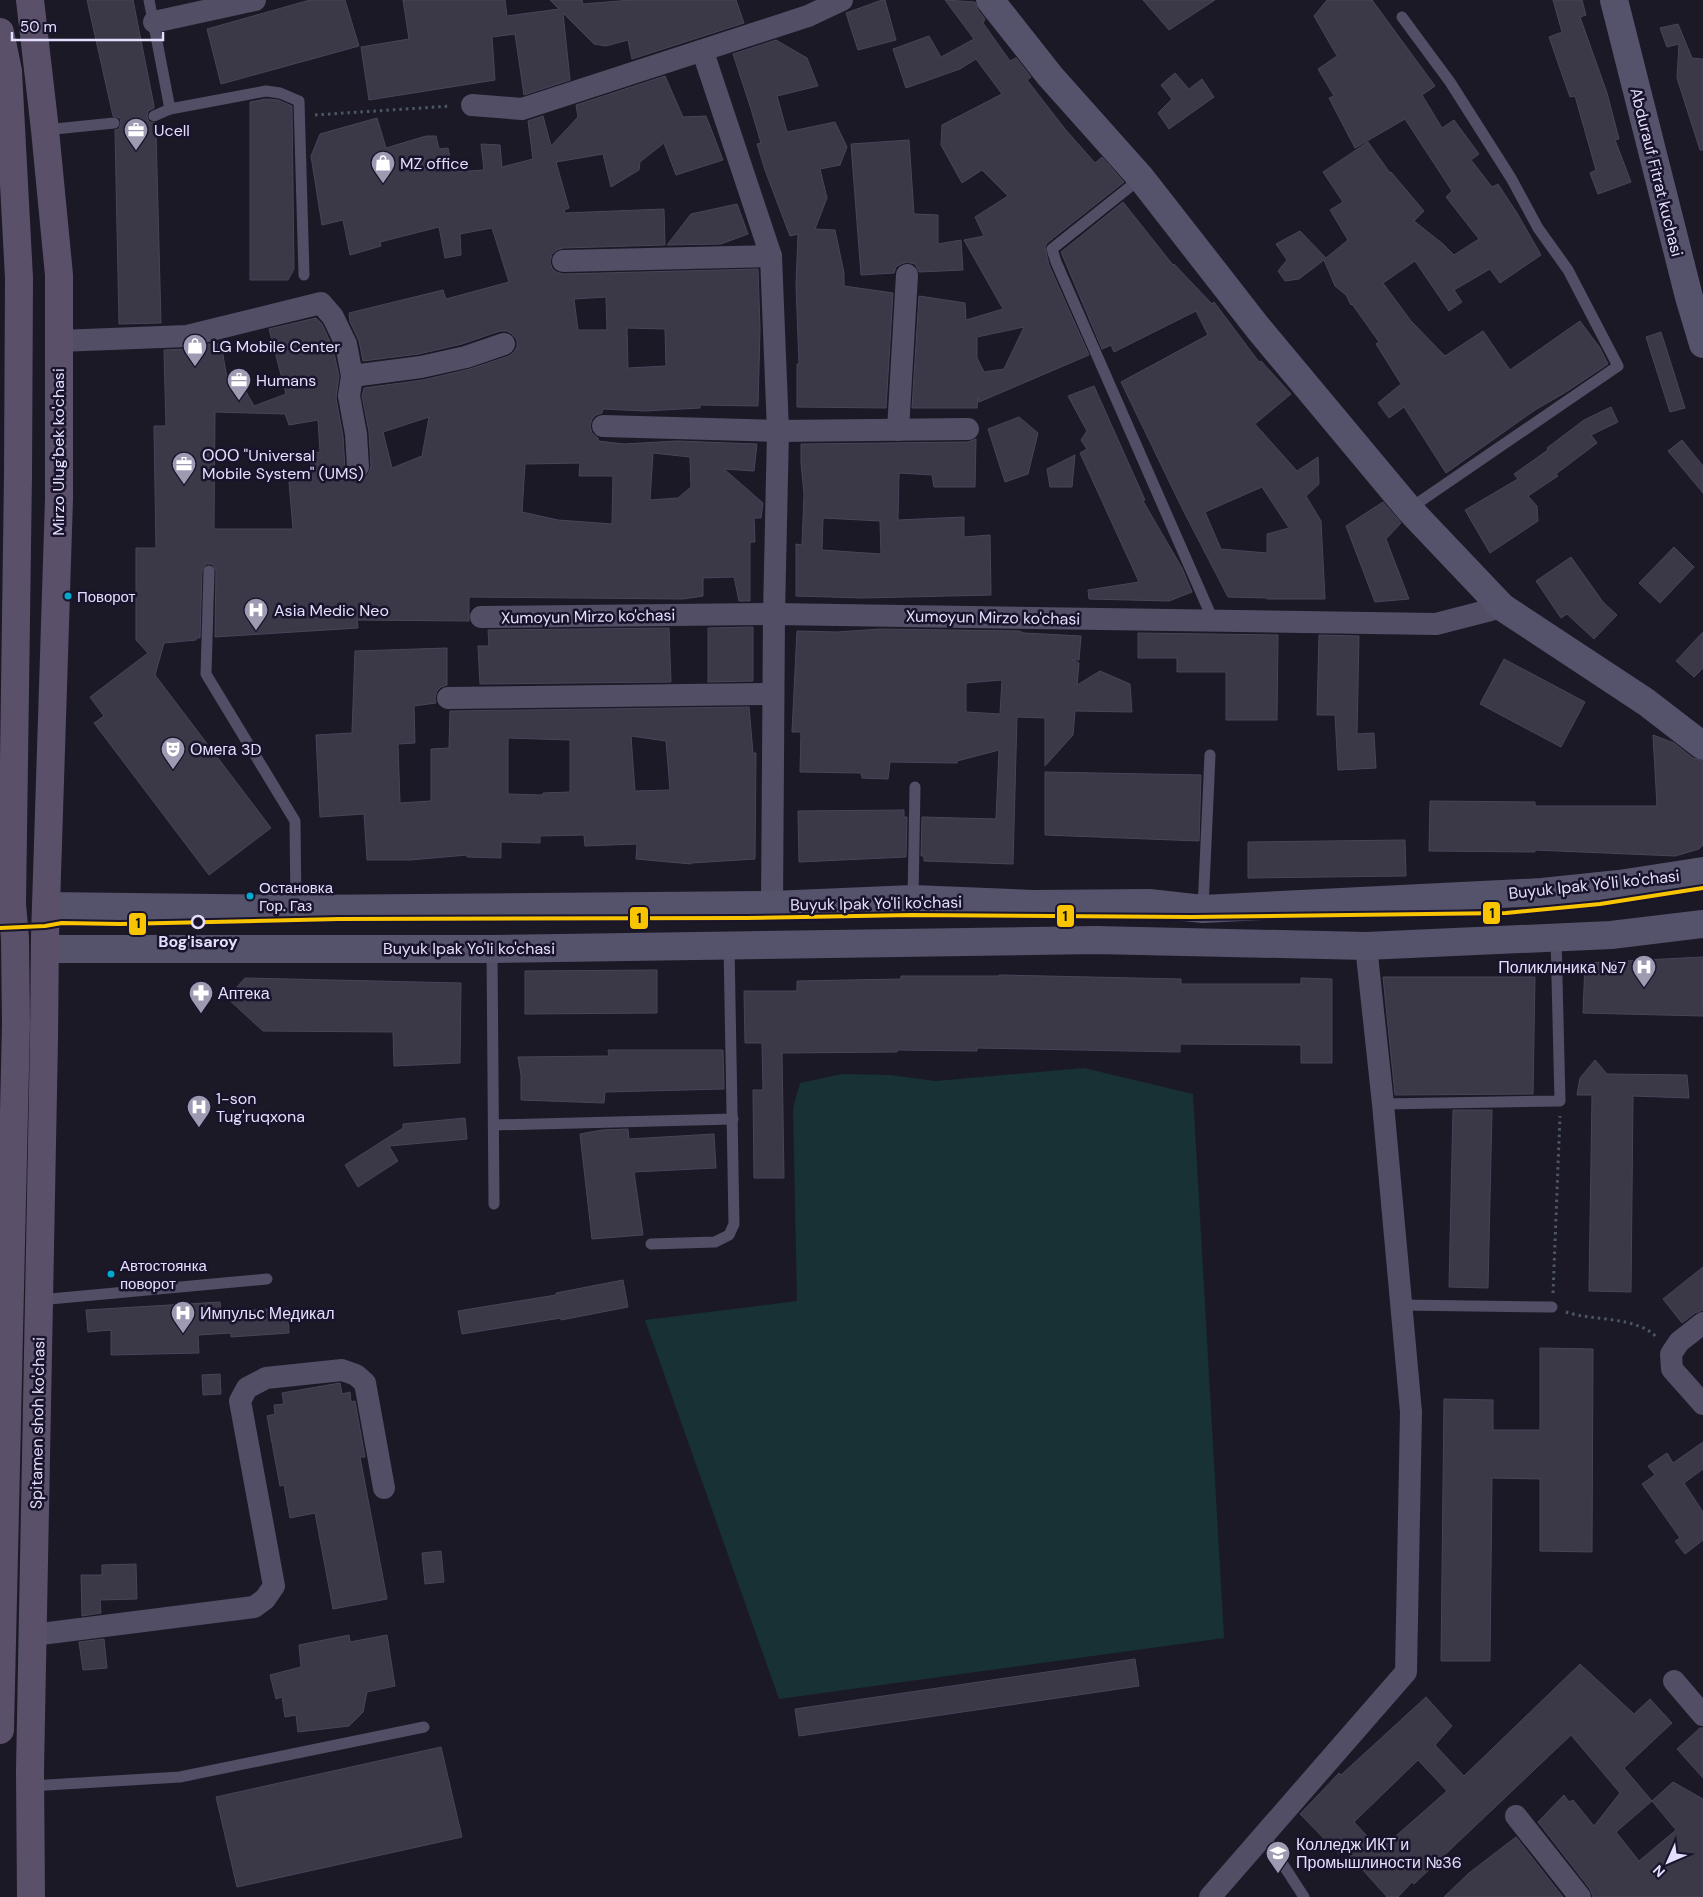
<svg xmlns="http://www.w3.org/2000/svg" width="1703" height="1897" font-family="'DM Sans',sans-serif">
<rect width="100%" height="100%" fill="#1c1926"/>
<path fill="#173134" d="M1084 1068 1193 1094 1224 1638 779 1699 645 1320 797 1301 793 1108 800 1083 842 1074 889 1075 936 1081Z"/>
<g fill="#3b3847" stroke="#494458" fill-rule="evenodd">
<path d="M87 0H133L154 106V108L148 111 147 116 149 122 155 123 156 132 161 323 119 324 115 130 119 129 121 123 120 118 113 116Z"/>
<path d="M310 0H345L359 46 221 84 207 29Z"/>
<path d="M403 0H505L507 16 559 9 550 0H582L583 4 631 0H736L744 23 632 59 628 40 606 46 594 44 563 13 570 80 524 95 515 34 492 37 495 80 369 100 361 47 409 39Z"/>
<path d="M882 0H885L896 40 858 50 846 13Z"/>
<path d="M945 0 975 2 978 10 985 19 983 23 1010 61 1016 58 1031 77 1027 80 1065 129 1095 163 1102 157 1124 182 1047 243 1045 247 1049 265 1089 355 979 402 978 398 977 408H912L919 296 965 303 966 320 1003 309 964 240 984 236 975 217 1008 196 982 170 962 183 941 145 942 125 1002 94 976 59 960 69 906 88 893 49 929 36 941 57 974 39ZM1024 327 1004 369 984 372 977 358V337Z"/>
<path d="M1143 0H1215L1169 30Z"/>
<path d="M1327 0H1372L1435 86 1422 95 1442 128 1454 120 1479 154 1471 160 1492 187 1498 184 1517 213 1541 255 1500 283 1490 269 1454 290 1462 302 1449 311 1415 261 1383 283 1411 321 1445 356 1483 331 1510 370 1580 321 1600 348 1608 364 1566 392 1535 410 1446 473 1404 407 1389 418 1378 403 1401 384 1376 344 1379 342 1352 304 1351 305 1346 295 1335 286 1324 260 1299 279 1285 281 1278 271 1287 260 1276 244 1300 231 1326 258 1348 240 1330 210 1343 202 1323 172 1368 142 1390 173 1391 172 1424 211 1414 221 1443 244 1454 255 1479 239 1446 197 1452 191 1405 119 1355 148 1329 98 1334 96 1318 69 1337 56 1314 16Z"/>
<path d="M1553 0H1582L1586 15 1580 17 1607 93 1619 139 1615 140 1631 182 1598 194 1590 173 1596 170 1575 96 1570 97 1549 37 1562 32Z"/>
<path d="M1678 24 1692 58 1703 59V150H1700L1677 78 1679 44 1667 47 1660 28Z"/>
<path d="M776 40 807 58 818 86 777 96 787 132 835 122 847 147 840 165 820 169 827 198 815 229 835 230 844 273V286L893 293 886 408 797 407V364H799L796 285 798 234 790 236 765 170 757 144 761 143 751 109 733 54Z"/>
<path d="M1175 73 1189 89 1202 79 1214 97 1169 129 1158 113 1172 99 1161 85Z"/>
<path d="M665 76 683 117 706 116 723 160 676 175 664 143 640 162 639 170 611 187 603 154 556 162 569 208 564 210 565 213 664 209 665 245 563 248 557 250 552 254 550 262 552 268 556 272 563 274 758 269 760 329 758 406 700 405V408L645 411 603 409 602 413 596 415 592 419 590 426 592 433 598 438V441L624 444 677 441 757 444 754 471 724 469 763 503 761 518H754L755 542H750V601H739L734 577 703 578V596L683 599 469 597V621L357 620 358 628 215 637 216 571 212 564H206L202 571 200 638H196V640L164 643 155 675 271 828 209 875 94 723 104 716 90 697 148 653 136 640V548H156L154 426H166L164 350 188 349 208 344H221L229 389 245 390 254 406 286 394 269 329 316 318 322 324 333 348 339 376 336 398 343 436 345 468 347 475 352 478 358 480 365 478 369 473 371 466 369 432 362 396 364 388 423 380 470 369 509 356 514 352 517 347V340L512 334 507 331H500L462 344 419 354 363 361 359 341 350 322 349 313 443 290 446 299 509 282 492 228 460 234 461 255 445 258 439 227 380 242 381 246 350 255 343 220 322 225 311 156 320 134 377 118 386 148 426 136H436L439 149 448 148 453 172 484 170 481 144 500 145 502 167 533 159 528 121 543 116 551 146 578 117 576 105ZM606 297 607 330H578L574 299ZM627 328 665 329 666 366 628 368ZM215 412 285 414 289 425 318 420 320 452 309 453 312 479 289 482 293 529H214ZM429 417 422 456 392 468 383 432ZM653 453 690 457 691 487 678 498 650 500ZM580 463 579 476H613L612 524 558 520 522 512 525 464Z"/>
<path d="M266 99 278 100 292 106 294 269 288 280H250V102Z"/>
<path d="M909 140 914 214 938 215V244L961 240 963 270 919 272 915 264 907 262 901 264 896 267 894 273 861 275 851 144Z"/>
<path d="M1123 202 1173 265 1174 264 1212 304 1214 302 1259 362 1261 361 1291 394 1255 424 1297 471 1318 457 1319 484 1306 496 1321 521 1325 599H1267V598L1228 597 1182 508 1121 382 1208 335 1196 311 1114 352 1111 345 1102 349 1061 252ZM1262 487 1289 528 1267 534V553L1221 549 1205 512Z"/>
<path d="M737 204 748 234 721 244 667 245 691 214Z"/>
<path d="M1661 332 1685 408 1670 412 1646 337Z"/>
<path d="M1094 386 1145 500 1143 501 1182 568 1192 592 1169 601 1089 599 1088 590 1139 582 1080 453 1087 449 1081 440 1087 431 1068 396Z"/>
<path d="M1611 407 1618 422 1591 435 1597 443 1556 474 1558 476 1528 496 1537 506 1538 521 1490 553 1465 510 1518 479 1514 474 1548 450 1547 448 1584 420Z"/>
<path d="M1019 417 1038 433 1028 474 1005 482 988 429Z"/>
<path d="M976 439 975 487H934L932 475 899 473 898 520 964 517V537L990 535 991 595 863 598 796 596V544L802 545 804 494 801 463V444L968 442ZM823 518 880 521 881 554 822 550Z"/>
<path d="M1682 440 1703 466V493L1668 451Z"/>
<path d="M1075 455 1072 487H1050L1047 469Z"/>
<path d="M1383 502 1401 523 1386 539 1409 599 1375 602 1346 526Z"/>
<path d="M1674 547 1694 567 1660 603 1639 583Z"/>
<path d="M1571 557 1603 602 1617 615 1594 639 1567 614 1561 618 1536 581Z"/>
<path d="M753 627V681L708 682V628Z"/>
<path d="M669 628 671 682 480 684 478 646H489L488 630Z"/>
<path d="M881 629 1019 631 1024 633 1081 636 1079 660H1072L1079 663 1077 685 1100 671 1130 684 1132 712 1075 711 1073 735 1045 766V718L1017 717 1013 864 924 861V856H921L922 817 996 819 999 750 957 761V763L890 762 888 779 862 778 861 773 800 772 801 732H792L797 631 837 632ZM1002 680 1000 714 966 712V683Z"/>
<path d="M1703 632V668L1694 677 1676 661Z"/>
<path d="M1138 633 1278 635 1277 720H1226V672H1177V658H1138Z"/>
<path d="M1319 635 1359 636 1357 734 1374 733 1376 768 1338 770 1335 715H1317Z"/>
<path d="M447 648V685L441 687 437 691 435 698 436 703 414 706 415 743 398 744 400 803 431 801V749L449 748 450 711 749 707 753 753H756L755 859 691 863V864L636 859 637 844 585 846 584 835 540 836V843L501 842V858L467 857V855L410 860H367L364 814 320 817 316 735 352 733 355 651ZM631 736 666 741 670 790 635 791ZM508 738 570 740V792L543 793V795L508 794Z"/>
<path d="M1504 659 1585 702 1561 747 1480 704Z"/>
<path d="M1653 735 1674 743 1693 758 1703 761V845L1699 849 1675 856 1535 850V852L1429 851 1430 801 1535 802V806H1657Z"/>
<path d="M1045 772 1201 775 1199 841 1045 835Z"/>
<path d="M904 810V817H907L906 857 799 862 798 811Z"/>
<path d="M1405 840 1406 876 1248 878V842Z"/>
<path d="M1703 957V1016L1583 1013 1585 963Z"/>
<path d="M657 970V1013L525 1014V971Z"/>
<path d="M999 975 1181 979V984H1301V978L1332 979V1063H1301V1045L1180 1044V1052L977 1048V1051L897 1050V1052L782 1053 784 1178H754L753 1090H763L762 1043H745L744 991H797V981L901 979V976H999Z"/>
<path d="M1383 977H1535L1533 1094 1395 1095Z"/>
<path d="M245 978 461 983 460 1063 394 1066 393 1032 263 1031 227 998Z"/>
<path d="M608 1050H723L724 1089 605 1092 604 1103 521 1100V1075L518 1057 609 1056Z"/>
<path d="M1595 1060 1607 1074 1687 1075 1689 1098 1633 1096 1631 1292 1589 1291 1592 1095H1577L1580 1078Z"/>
<path d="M1453 1110H1492L1488 1288 1449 1287Z"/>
<path d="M465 1118 467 1139 389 1146 398 1161 358 1187 345 1165 403 1128V1124Z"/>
<path d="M628 1129 629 1139 714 1134 716 1168 634 1172 643 1235 592 1239 580 1134 602 1130Z"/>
<path d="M1703 1267V1310L1695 1313 1682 1323 1663 1299Z"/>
<path d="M623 1280 628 1307 561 1320V1318L462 1334 458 1311 556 1295V1293Z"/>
<path d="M220 1302 221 1312 288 1308 289 1333 231 1337V1333L198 1335 199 1353 111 1355V1330L88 1332 86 1310Z"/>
<path d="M1540 1348 1593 1349 1592 1552 1540 1551V1479L1492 1478 1490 1661H1441L1444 1399 1493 1400V1430H1540Z"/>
<path d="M220 1374 221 1394 203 1395 202 1375Z"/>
<path d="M340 1383 342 1394 350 1392 351 1402 355 1401 365 1457H360L387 1599 333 1609 315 1513 290 1518 284 1485 280 1486 267 1416 275 1414 274 1405 284 1404 282 1393Z"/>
<path d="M1703 1442V1469L1684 1483 1703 1512V1540L1685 1554 1675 1541 1680 1538 1642 1484 1655 1475 1648 1466 1667 1453 1673 1463Z"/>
<path d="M441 1551 444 1582 425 1584 422 1553Z"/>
<path d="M136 1564 137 1599 100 1600 101 1613 82 1616 81 1575H102V1565Z"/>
<path d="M349 1635 350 1642 387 1635 395 1686 367 1692 363 1712 349 1726 298 1732 296 1715 285 1717 282 1697 276 1699 270 1675 301 1667 299 1645Z"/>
<path d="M104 1639 107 1668 83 1670 79 1642Z"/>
<path d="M1135 1659 1139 1686 799 1736 795 1709Z"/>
<path d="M1580 1664 1634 1714 1650 1699 1672 1723 1624 1768 1652 1801 1616 1832 1639 1861 1676 1830 1652 1801 1673 1782 1703 1799V1897H1593L1590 1889 1538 1822 1564 1795 1569 1802 1573 1800 1594 1826 1620 1793 1571 1735 1414 1884 1412 1882 1398 1897H1387L1345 1850 1340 1855 1300 1814 1339 1773 1341 1775 1426 1697 1452 1726 1435 1745 1464 1776ZM1418 1760 1447 1791 1380 1850 1354 1822Z"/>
<path d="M1700 1728H1703V1778L1677 1749Z"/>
<path d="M441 1747 462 1837 237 1887 216 1797Z"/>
<path d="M1516 1837 1563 1897H1444L1469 1873Z"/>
</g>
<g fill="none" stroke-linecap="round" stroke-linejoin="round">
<g stroke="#4c5766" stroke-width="3" stroke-dasharray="2.5 4" stroke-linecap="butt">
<path d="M315 115 451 106"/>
<path d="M1553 1293 1560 1116"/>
<path d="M1566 1312C1591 1321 1639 1316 1657 1338"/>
</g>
<g stroke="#514e66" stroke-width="11">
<path d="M149 0 170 109"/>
<path d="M1402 17 1450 82 1511 178 1538 228 1568 270 1618 366 1409 509"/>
<path d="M154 116 170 109 266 91 280 93 299 101 304 275"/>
<path d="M45 130 114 123"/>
<path d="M1141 178 1052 249 1056 262 1213 620"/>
<path d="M209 571 206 674 295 821 296 909"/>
<path d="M913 899 915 787"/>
<path d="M1203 909 1210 755"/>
<path d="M492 949 494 1204"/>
<path d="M1383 1104 1560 1101 1556 938"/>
<path d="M494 1125 733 1119"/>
<path d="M651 1244 715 1242 729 1235 734 1224 729 945"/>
<path d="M39 1300 267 1279"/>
<path d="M1401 1305 1552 1307"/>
<path d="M30 1786 180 1777 424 1727"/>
<path d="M1264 1835 1304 1897"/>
</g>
<g stroke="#514e66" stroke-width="22">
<path d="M154 22 255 0"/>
<path d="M703 52 771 256 778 431 774 614 772 905"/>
<path d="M472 105 522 109 808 16 842 0"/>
<path d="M563 261 771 256"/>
<path d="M59 341 187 336 321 303 333 317 346 344 352 376 349 396 356 434 358 467"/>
<path d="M352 376 421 367 466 357 504 344"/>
<path d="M603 426 778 431 968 429"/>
<path d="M898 430 907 275"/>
<path d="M481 617 774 614 1436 624 1502 607"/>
<path d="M448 698 773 694"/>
<path d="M1703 1323 1679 1342 1671 1354 1672 1369 1703 1404"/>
<path d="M33 1635 254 1607 265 1599 274 1586 240 1401 247 1388 266 1378 342 1370 356 1375 365 1383 384 1488"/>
<path d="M1674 1681 1703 1715"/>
<path d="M1516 1816 1580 1897"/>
<path d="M1210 1897 1406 1672 1411 1412 1383 1104 1366 946"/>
</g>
<g stroke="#55526c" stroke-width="28">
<path d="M990 0 1050 76 1141 178 1258 328 1409 509 1502 607 1646 702 1703 746"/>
<path d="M1614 0 1689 297 1703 344"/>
<path d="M46 906 296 909 772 905 913 899 1033 904 1149 903 1203 909 1542 892 1619 884 1703 871"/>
<path d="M45 949H492L1096 940 1366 946 1611 935 1703 924"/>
</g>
<g stroke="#5a506a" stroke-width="28">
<path d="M30 0 45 130 59 275V499L45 937 44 1039 30 1770 31 1897"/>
<path d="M0 32 8 71 19 278 18 475 12 904 15 939 16 1024 0 1730"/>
</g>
<defs>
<path id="tram-1" d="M0 928 45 926 62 923 120 924 339 919 746 918 911 915 1192 917 1506 913 1600 904 1703 888"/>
</defs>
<use href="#tram-1" stroke="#19132c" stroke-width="8"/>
<use href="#tram-1" stroke="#f9c400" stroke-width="4"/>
</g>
<defs>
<symbol id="office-pin" viewBox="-11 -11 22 30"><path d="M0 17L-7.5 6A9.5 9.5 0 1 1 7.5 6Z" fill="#9e9ab2" stroke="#19132c"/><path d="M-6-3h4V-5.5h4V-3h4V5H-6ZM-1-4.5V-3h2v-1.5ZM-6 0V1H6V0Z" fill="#fff"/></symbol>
<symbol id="shop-pin" viewBox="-11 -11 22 30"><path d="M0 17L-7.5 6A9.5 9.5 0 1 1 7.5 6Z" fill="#9e9ab2" stroke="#19132c"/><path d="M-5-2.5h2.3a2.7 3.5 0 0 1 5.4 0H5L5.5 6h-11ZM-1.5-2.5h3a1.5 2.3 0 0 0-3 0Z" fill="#fff"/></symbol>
<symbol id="hospital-pin" viewBox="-11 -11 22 30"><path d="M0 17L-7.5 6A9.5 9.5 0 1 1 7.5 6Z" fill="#9e9ab2" stroke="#19132c"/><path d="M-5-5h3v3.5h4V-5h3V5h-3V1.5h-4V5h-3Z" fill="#fff"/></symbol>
<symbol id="theatre-pin" viewBox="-11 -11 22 30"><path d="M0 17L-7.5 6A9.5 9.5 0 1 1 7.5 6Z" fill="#9e9ab2" stroke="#19132c"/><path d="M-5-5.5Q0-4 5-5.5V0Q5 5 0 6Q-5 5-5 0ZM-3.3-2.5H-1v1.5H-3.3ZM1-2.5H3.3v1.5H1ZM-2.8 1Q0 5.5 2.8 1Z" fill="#fff"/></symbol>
<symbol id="pharmacy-pin" viewBox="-11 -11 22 30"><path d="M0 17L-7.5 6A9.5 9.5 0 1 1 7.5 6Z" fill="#9e9ab2" stroke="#19132c"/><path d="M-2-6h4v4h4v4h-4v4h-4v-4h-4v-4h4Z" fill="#fff"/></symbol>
<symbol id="university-pin" viewBox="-11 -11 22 30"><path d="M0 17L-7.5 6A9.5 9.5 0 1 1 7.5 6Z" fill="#9e9ab2" stroke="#19132c"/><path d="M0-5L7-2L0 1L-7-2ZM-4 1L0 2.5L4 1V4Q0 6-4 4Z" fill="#fff"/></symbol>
</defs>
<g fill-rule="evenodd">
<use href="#office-pin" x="122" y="116" width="28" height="38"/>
<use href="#shop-pin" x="369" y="149" width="28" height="38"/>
<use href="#shop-pin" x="181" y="332" width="28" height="38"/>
<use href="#office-pin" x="225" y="366" width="28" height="38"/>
<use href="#office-pin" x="170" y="450" width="28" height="38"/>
<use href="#hospital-pin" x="242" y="596" width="28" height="38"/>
<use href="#theatre-pin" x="159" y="735" width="28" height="38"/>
<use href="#hospital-pin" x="1630" y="953" width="28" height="38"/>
<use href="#pharmacy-pin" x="187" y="979" width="28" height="38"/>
<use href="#hospital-pin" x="185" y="1093" width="28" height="38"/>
<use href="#hospital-pin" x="169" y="1299" width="28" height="38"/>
<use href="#university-pin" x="1264" y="1839" width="28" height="38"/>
</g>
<g fill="#00a9ce" stroke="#19132c" stroke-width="2">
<circle cx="68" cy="596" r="4.5"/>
<circle cx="250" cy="896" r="4.5"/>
<circle cx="111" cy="1274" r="4.5"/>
</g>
<circle fill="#19132c" stroke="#e4dffe" stroke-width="2.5" cx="198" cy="922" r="6"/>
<g text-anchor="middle" stroke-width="5" stroke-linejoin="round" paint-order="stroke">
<g font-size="15" fill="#e4dffe" stroke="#19132c" text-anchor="start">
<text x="77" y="602">Поворот</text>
<text x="259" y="893">Остановка<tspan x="259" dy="18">Гор. Газ</tspan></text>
<text x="120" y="1271">Автостоянка<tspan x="120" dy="18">поворот</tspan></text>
</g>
<g font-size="16" fill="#e4dffe" stroke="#19132c" text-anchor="start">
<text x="154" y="136">Ucell</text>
<text x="400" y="169">MZ office</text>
<text x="212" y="352">LG Mobile Center</text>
<text x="256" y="386">Humans</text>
<text x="202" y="461">ООО "Universal<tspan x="202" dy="18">Mobile System" (UMS)</tspan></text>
<text x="274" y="616">Asia Medic Neo</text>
<text x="190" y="755">Омега 3D</text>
<text x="1626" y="973" text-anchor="end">Поликлиника №7</text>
<text x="218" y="999">Аптека</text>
<text x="216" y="1104">1-son<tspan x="216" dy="18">Tug'ruqxona</tspan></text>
<text x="200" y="1319">Импульс Медикал</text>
<text x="1296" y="1850">Колледж ИКТ и<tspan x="1296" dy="18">Промышлиности №36</tspan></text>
</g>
<g font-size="16" fill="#e4dffe" stroke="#19132c">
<text transform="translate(1657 172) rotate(76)" y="6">Abdurauf Fitrat kuchasi</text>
<text transform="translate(58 452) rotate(-90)" y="6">Mirzo Ulug'bek ko'chasi</text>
<text transform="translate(588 616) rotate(-1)" y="6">Xumoyun Mirzo ko'chasi</text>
<text transform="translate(993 617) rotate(1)" y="6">Xumoyun Mirzo ko'chasi</text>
<text transform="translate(1594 884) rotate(-6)" y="6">Buyuk Ipak Yo'li ko'chasi</text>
<text transform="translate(876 903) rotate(-1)" y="6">Buyuk Ipak Yo'li ko'chasi</text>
<text x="469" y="954">Buyuk Ipak Yo'li ko'chasi</text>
<text transform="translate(37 1423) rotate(-89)" y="6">Spitamen shoh ko'chasi</text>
</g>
<g font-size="16" font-weight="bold" fill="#e4dffe" stroke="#19132c">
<text x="198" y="947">Bog'isaroy</text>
</g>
</g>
<g stroke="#19132c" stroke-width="2">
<rect x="1482" y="901" width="19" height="24" rx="5" fill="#f9c400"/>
<rect x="1056" y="904" width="19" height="24" rx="5" fill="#f9c400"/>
<rect x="629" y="906" width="20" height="24" rx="5" fill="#f9c400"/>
<rect x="128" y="912" width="19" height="24" rx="5" fill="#f9c400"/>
</g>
<g font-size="14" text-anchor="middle" font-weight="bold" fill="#111">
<text x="1492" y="918">1</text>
<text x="1065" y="921">1</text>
<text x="639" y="923">1</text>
<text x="138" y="928">1</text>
</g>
<g transform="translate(1668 1862) rotate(225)" stroke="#19132c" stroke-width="4" paint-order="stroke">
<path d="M0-4L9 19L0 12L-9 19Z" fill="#e4dffe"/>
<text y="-8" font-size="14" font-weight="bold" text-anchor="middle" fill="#e4dffe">N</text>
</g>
<path d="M12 32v8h151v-8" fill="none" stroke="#e4dffe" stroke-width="2.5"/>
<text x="20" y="32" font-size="15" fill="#e4dffe" stroke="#19132c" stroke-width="4" paint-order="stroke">50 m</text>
</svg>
